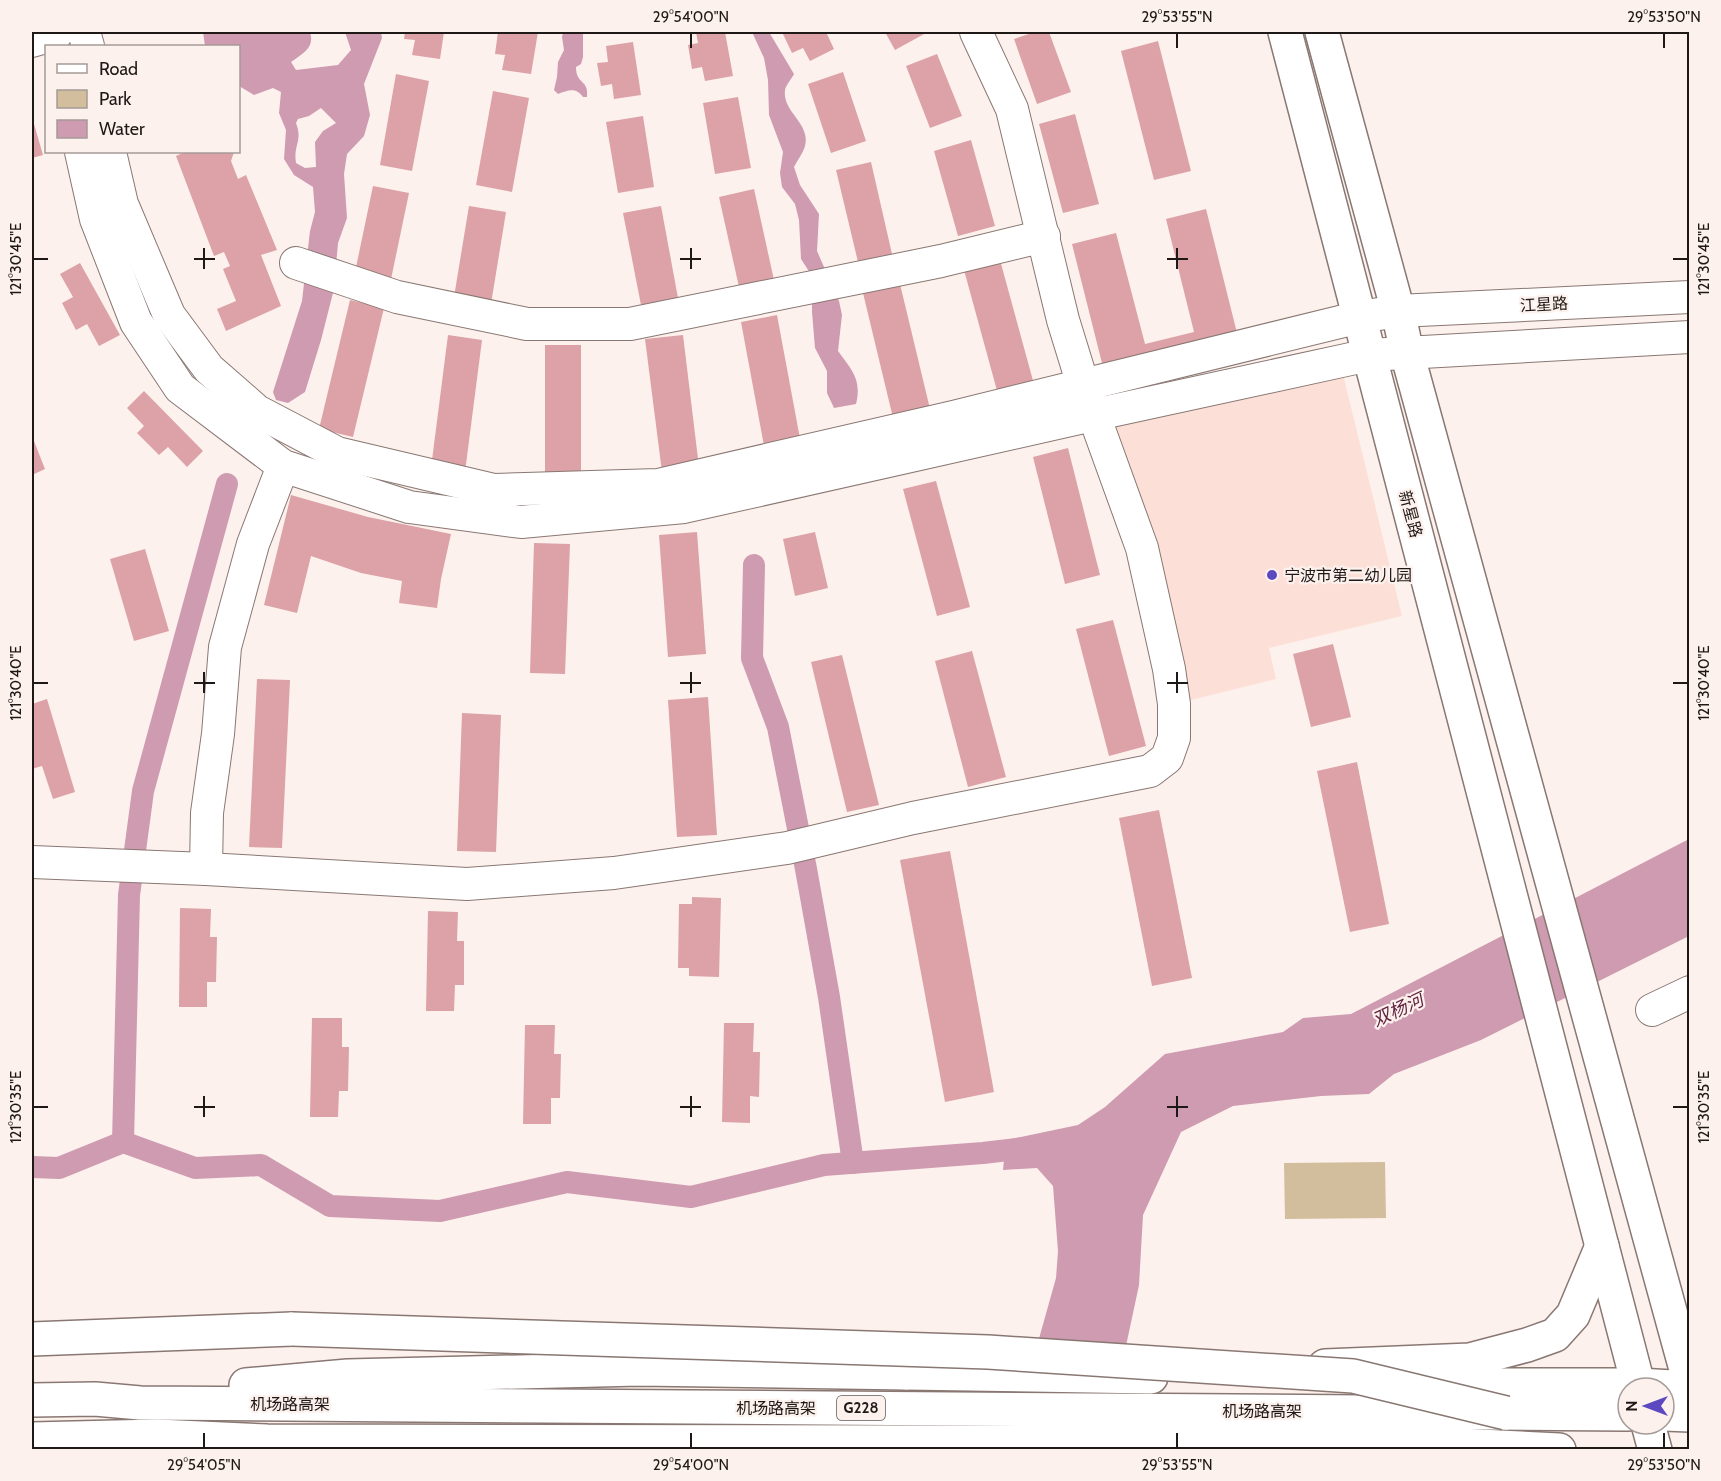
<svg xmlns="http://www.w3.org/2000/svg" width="1721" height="1481" font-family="Cabin,'Noto Sans SC',sans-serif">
<rect width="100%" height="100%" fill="#fdf1ed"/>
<path fill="#fce0d8" d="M1341 366 1402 616 1269 648 1276 679 1183 702 1114 422Z"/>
<path fill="#d2be9c" d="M1385 1162 1386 1218 1285 1219 1284 1163Z"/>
<g fill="#cf9bb1" fill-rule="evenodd">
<path d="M203 32H310C315 48 303 53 291 62L296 70 338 65 351 50 345 32H381L382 38 364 84 370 115 364 136 347 154 344 174 347 218 338 243 334 289 321 340 305 392 288 403 276 400 273 392 302 301 310 231 315 212 313 187 294 175 284 159 286 130 279 113 281 92 273 88 254 95 239 86 238 46H205ZM321 108 336 123 323 131 315 142 316 167 305 168 296 163C293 145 303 141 296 123L298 119 309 116Z"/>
<path d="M563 32H583V57L581 64 576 67C576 85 589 79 587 97H583C576 87 568 90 558 94L554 90 557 77 558 62 564 50 562 37Z"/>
<path d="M752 32H769L794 74C792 78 786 85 785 90 782 112 811 123 805 146 803 153 797 161 794 167L800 185 819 214 817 251 839 301 842 315 838 351C852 370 862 380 856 404L834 408 827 393V371L815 348 812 312V276L801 259 799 220 795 204 782 187 780 173 783 152 769 115 768 80 764 58Z"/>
<path d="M1689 839V936L1481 1040 1394 1074 1369 1094 1321 1096 1233 1106 1181 1132 1143 1215 1139 1285 1104 1449H1008L1056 1278 1058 1251 1053 1186 1037 1168 1003 1170 1006 1140 1078 1125 1105 1107 1165 1054 1283 1032 1303 1018 1351 1014Z"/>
</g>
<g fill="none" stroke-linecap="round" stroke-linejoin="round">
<g stroke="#cf9bb1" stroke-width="22">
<path d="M754 565 752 658 778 727 806 869 829 997 853 1163"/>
<path d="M123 1142 129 895 143 791 227 484"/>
<path d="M32 1167 59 1168 123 1142 195 1168 261 1165 330 1206 440 1211 567 1182 691 1197 824 1165 983 1153 1034 1147"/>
</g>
</g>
<g fill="#dca2a7">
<path d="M405 32H444L440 59 412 55 415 40 404 39Z"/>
<path d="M498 32H538L531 74 502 70 505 55 495 54Z"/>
<path d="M696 32H725L733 76 705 81 702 67 692 69 688 45 698 43Z"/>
<path d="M782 32H826L834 49 810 61 803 48 792 53Z"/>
<path d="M885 32H925L926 33 895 50Z"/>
<path d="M1035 32H1049L1071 92 1037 104 1014 39Z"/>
<path d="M1158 41 1191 171 1154 180 1121 51Z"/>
<path d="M633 42 641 95 614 99 612 84 601 86 597 63 608 62 606 46Z"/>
<path d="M937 54 962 116 930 128 906 66Z"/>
<path d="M843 72 866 141 831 153 808 84Z"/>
<path d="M396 74 429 81 412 171 380 165Z"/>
<path d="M493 91 529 98 512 192 476 185Z"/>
<path d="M738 97 751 168 715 174 703 103Z"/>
<path d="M1075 114 1099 204 1063 213 1039 124Z"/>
<path d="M643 116 654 187 618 193 606 122Z"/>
<path d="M32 117 43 155 32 158Z"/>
<path d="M971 140 995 226 958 236 934 151Z"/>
<path d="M185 152H234L231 161 238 179 246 175 277 250 261 255 281 306 226 331 217 309 236 301 223 269 230 266 224 252 214 256 176 156Z"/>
<path d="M871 162 892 254 858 262 836 170Z"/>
<path d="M373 186 409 193 390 284 354 277Z"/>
<path d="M754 189 774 280 739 287 719 197Z"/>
<path d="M469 206 506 212 491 304 454 297Z"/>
<path d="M661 206 678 298 641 305 623 213Z"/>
<path d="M1206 209 1239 341 1105 375 1072 244 1116 233 1145 344 1194 332 1166 219Z"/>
<path d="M1000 260 1035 388 999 398 964 270Z"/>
<path d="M80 263 120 335 99 346 87 324 76 330 62 303 73 297 60 274Z"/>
<path d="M900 284 931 413 894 422 863 293Z"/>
<path d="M350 300 384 308 353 437 319 429Z"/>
<path d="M777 315 801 444 765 451 741 322Z"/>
<path d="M448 335 482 340 465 472 431 468Z"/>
<path d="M683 335 699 467 662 472 645 339Z"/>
<rect x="545" y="345" width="36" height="132"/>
<path d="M144 391 203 451 187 467 168 447 159 455 137 433 144 426 127 408Z"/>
<path d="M32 436 45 469 32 475Z"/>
<path d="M1068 448 1100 575 1065 584 1033 457Z"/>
<path d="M936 481 970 607 937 616 903 489Z"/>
<path d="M291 495 368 517 451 534 441 579 437 608 399 603 402 581 361 573 311 556 297 613 264 605Z"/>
<path d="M697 532 706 654 668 657 659 535Z"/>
<path d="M815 532 828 588 795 596 783 539Z"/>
<path d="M534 543 570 544 565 674 530 673Z"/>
<path d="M145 549 169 631 134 641 110 559Z"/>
<path d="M1113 620 1146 746 1109 756 1076 629Z"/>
<path d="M1333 644 1351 717 1311 727 1293 654Z"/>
<path d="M972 651 1006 777 968 787 935 661Z"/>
<path d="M842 655 879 805 847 812 811 662Z"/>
<path d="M257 679 290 680 282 848 249 847Z"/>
<path d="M708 697 717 835 677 837 668 700Z"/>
<path d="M47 699 75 792 53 799 42 766 32 769V742L34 741 32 733V704Z"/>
<path d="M462 713 501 715 496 852 457 851Z"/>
<path d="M1357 762 1389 924 1350 932 1317 771Z"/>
<path d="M1159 810 1192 978 1152 986 1119 818Z"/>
<path d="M950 851 994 1092 945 1102 900 860Z"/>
<path d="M692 897 721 898 719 977 689 976V968H678L679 904H692Z"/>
<path d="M180 908 211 909 210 937H217L216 982H207V1007H179Z"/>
<path d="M428 911 458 912 457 941H464V985H455L454 1011H426Z"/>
<path d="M312 1018H342V1047H349L348 1091H339L338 1117H310Z"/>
<path d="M724 1023H754L753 1052H760L759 1097 750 1096V1123L722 1122Z"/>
<path d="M525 1025H555L554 1054H561L560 1098H551V1124H523Z"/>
</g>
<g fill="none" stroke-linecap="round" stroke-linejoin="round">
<defs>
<g id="minor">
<path d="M84 32 88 46"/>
<path d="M32 41 56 34"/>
<path d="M81 152 96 219 136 322 180 388 283 466 409 507 521 522 684 507 1093 415 1369 355 1690 337"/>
<path d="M110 152 122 204 169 315 209 369 257 411 337 453 494 490 658 485 953 417 1360 317 1398 311 1690 297"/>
<path d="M296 263 397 297 527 324H630L941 261 1044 236"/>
<path d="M32 862 206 869 467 884 614 873 787 848 913 818 1150 771 1167 758 1174 738V704L1169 669 1142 548 1083 385 1063 320 1012 109 976 32"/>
<path d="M206 869 207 813 218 734 225 647 253 544 283 466"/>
<path d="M1652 1010 1690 992"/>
</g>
<g id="major">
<path d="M1285 32 1639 1388"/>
<path d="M1322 32 1398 311 1407 353 1690 1384"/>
<path d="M32 1339 292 1329"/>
<path d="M1325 1366 1470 1360 1527 1345 1555 1335 1573 1315 1602 1246"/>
<path d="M907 1373 1151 1377"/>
<path d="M1421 1385H1638L1690 1388"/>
<path d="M1648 1424 1655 1450"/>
</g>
<g id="highway">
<path d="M246 1385 348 1376 639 1369 907 1373"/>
<path d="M32 1400 95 1399 140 1403 1628 1414"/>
<path d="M1664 1414 1690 1415"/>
<path d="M32 1439 157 1436 267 1441 1419 1443 1559 1450"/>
</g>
</defs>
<use href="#minor" stroke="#897772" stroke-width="34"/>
<use href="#major" stroke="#897772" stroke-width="36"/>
<use href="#highway" stroke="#897772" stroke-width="36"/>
<use href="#minor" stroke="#fff" stroke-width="32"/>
<use href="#major" stroke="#fff" stroke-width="33"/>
<use href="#highway" stroke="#fff" stroke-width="33"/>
<defs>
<path id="highway-bridge" d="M292 1329 988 1352 1353 1376 1506 1413"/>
</defs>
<use href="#highway-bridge" stroke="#897772" stroke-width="36" stroke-linecap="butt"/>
<use href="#highway-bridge" stroke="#fff" stroke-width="33"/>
</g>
<path fill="none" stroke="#1e1816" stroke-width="2" d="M691 33V48M1177 33V48M1664 33V48M204 248V269M691 248V269M1177 248V269M33 259H48M194 259H215M680 259H701M1167 259H1188M1673 259H1688M204 672V693M691 672V693M1177 672V693M33 683H48M194 683H215M680 683H701M1167 683H1188M1673 683H1688M204 1096V1117M691 1096V1117M1177 1096V1117M33 1107H48M194 1107H215M680 1107H701M1167 1107H1188M1673 1107H1688M204 1433V1448M691 1433V1448M1177 1433V1448M1664 1433V1448"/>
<circle fill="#5c49c1" stroke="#fdf1ed" stroke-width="2" cx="1272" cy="575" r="6"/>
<g text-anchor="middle" stroke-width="4.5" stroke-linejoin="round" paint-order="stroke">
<rect fill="#fdf1ed" stroke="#615956" stroke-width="1.5" x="837" y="1396" width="48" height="24" rx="4.5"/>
<g font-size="15" font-weight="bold" fill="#1e1816">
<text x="861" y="1413">G228</text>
</g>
<g font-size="16" fill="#1e1816" stroke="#fdf1ed">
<text transform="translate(1544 304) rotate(-3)" y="6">江星路</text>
<text transform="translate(1411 514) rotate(75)" y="6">新星路</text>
<text x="290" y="1410">机场路高架</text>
<text x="776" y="1414">机场路高架</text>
<text x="1262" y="1417">机场路高架</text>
</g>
<g font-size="16" fill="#1e1816" stroke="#fdf1ed" text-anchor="start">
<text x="1284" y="581">宁波市第二幼儿园</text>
</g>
<g font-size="18" font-style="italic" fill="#612242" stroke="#fdf1ed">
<text transform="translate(1398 1010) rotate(-25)" y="6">双杨河</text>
</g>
</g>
<rect width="1721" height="1481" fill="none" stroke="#fdf1ed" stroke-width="66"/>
<rect x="45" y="45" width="195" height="108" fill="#fdf1ed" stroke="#a49a97" stroke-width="1.5"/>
<rect x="57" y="64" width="30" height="9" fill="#ffffff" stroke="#a49a97" stroke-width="1.5"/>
<text x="99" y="75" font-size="18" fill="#1e1816">Road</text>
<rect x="57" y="90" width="30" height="18" fill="#d2be9c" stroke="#a49a97" stroke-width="1.5"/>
<text x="99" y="105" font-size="18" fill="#1e1816">Park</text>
<rect x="57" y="120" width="30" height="18" fill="#cf9bb1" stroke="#a49a97" stroke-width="1.5"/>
<text x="99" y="135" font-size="18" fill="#1e1816">Water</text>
<g transform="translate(1646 1406) rotate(270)"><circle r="28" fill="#fdf1ed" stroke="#a49a97" stroke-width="1.5"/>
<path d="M0-4.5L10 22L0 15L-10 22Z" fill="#5c49c1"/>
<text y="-9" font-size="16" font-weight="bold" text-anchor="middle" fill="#1e1816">N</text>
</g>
<rect x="33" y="33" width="1655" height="1415" fill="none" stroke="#1e1816" stroke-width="2"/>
<g font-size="15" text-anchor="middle" fill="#1e1816">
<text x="691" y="22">29°54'00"N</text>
<text x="1177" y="22">29°53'55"N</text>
<text x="1664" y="22">29°53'50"N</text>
<text transform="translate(1704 259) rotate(-90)" y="5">121°30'45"E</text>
<text transform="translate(16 259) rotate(-90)" y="5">121°30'45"E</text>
<text transform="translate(1704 683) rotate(-90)" y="5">121°30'40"E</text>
<text transform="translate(16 683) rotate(-90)" y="5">121°30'40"E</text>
<text transform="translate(1704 1107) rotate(-90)" y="5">121°30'35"E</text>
<text transform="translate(16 1107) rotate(-90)" y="5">121°30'35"E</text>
<text x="204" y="1470">29°54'05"N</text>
<text x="691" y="1470">29°54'00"N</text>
<text x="1177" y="1470">29°53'55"N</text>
<text x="1664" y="1470">29°53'50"N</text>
</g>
</svg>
